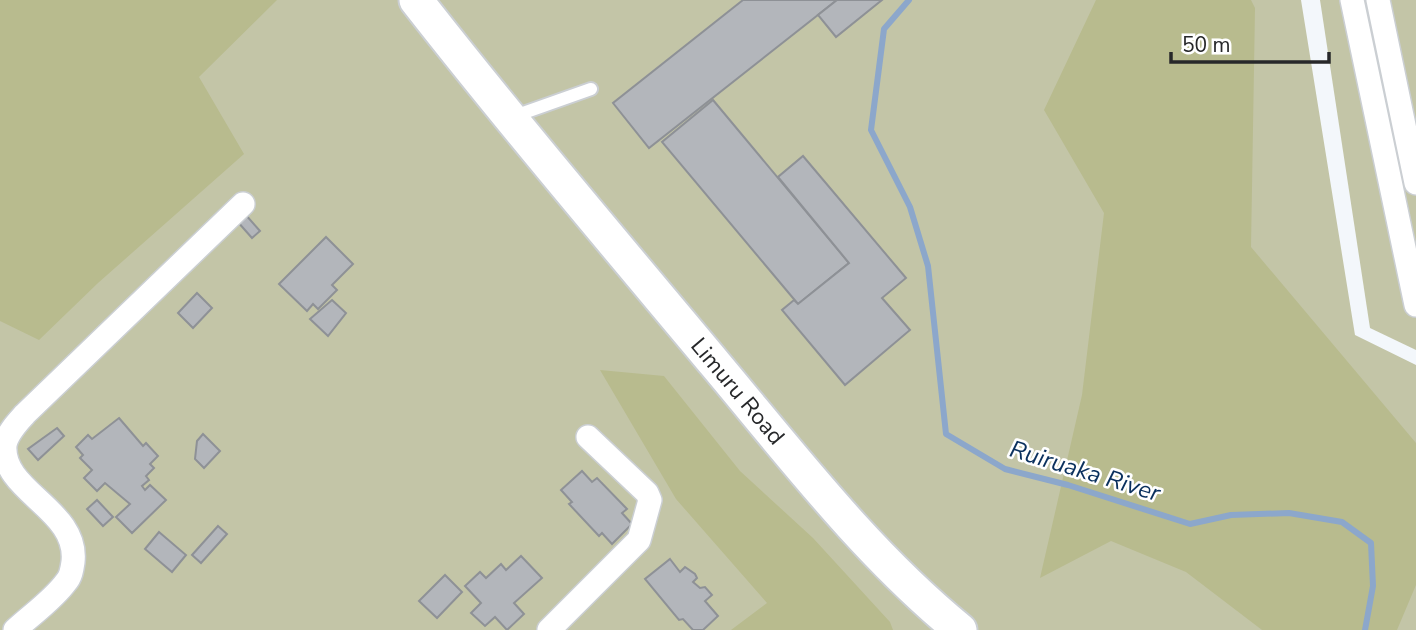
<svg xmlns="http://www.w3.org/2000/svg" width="1416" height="630" font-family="'Nunito Sans',sans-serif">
<rect width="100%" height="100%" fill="#f3f7fb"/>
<g fill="#c3c5a7">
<path d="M0 0H1301L1355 335 1416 365V630H0Z"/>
<path d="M1320 0H1416V350L1370 328Z"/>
</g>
<g fill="#b8bb8e">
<path d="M0 0H277L199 77 244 154 98 283 39 340 0 321Z"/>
<path d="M1096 0H1251L1255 8 1251 247 1416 443V585L1397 630H1262L1186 572 1111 541 1040 578 1082 395 1104 213 1044 110Z"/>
<path d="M600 370 664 376 740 471 813 538 890 622 893 630H731L767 603 676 499Z"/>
</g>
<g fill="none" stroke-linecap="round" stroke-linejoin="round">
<path stroke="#8ca7cb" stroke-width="6" d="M909 0 884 29 871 130 910 207 928 266 946 434 1005 469 1068 485 1190 524 1231 515 1289 513 1342 522 1371 543 1373 586 1365 630"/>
</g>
<g fill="#b3b6bb" stroke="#8e9196" stroke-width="2">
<path d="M743 0H837L649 148 613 103Z"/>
<path d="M837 0H882L836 37 818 15Z"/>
<path d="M713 100 849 263 798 304 662 142Z"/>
<path d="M803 156 906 278 882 298 910 330 845 385 782 310 794 300 798 304 849 263 778 177Z"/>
<path d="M245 214 260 231 252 238 237 221Z"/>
<path d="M326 237 353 264 332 285 337 290 318 309 313 304 307 311 279 284Z"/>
<path d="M197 293 212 308 193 328 178 313Z"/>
<path d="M332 300 346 313 328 336 310 319Z"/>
<path d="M119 418 143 446 146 443 158 456 150 464 154 468 146 476 149 480 142 486 145 490 150 485 166 500 132 533 116 517 130 504 105 483 97 491 84 478 92 470 80 458 83 455 76 447 88 435 92 439Z"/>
<path d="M57 428 64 436 38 460 28 449Z"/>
<path d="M203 434 220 451 204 468 195 459 197 441Z"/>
<path d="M582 471 592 482 597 478 627 509 622 513 632 524 612 544 602 533 599 536 569 504 572 502 561 490Z"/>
<path d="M97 500 113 517 103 526 87 509Z"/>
<path d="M218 526 227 534 201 563 192 555Z"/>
<path d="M159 532 186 555 172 572 145 549Z"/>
<path d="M521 556 542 578 514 603 524 614 507 630 495 617 485 626 471 613 481 603 465 586 480 572 486 578 501 564 506 570Z"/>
<path d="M670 559 680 572 685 567 695 574 697 578 693 582 700 588 705 587 712 595 705 601 718 616 703 630H693L683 619 679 620 645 579Z"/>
<path d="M445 575 462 592 437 618 419 601Z"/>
</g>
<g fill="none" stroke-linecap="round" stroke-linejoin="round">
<defs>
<path id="service" d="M512 117 591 89"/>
<g id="minor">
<path d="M1352 0 1416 305"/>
<path d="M1378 0 1416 183"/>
<path d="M15 630C31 615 53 600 66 582 71 577 72 569 73 562 79 509 1 492 5 445 7 433 17 423 25 414L243 204"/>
<path d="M549 630 639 540 650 500 647 493 588 437"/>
</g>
<path id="secondary" d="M416 0C513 124 615 244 716 365 793 457 867 554 960 630"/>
</defs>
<use href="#service" stroke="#cbcfd3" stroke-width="16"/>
<use href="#minor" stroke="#cbcfd3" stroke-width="26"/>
<use href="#secondary" stroke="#cbcfd3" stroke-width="37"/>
<use href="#service" stroke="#fff" stroke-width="12"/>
<use href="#minor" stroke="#fff" stroke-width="23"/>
<use href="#secondary" stroke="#fff" stroke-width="33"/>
</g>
<g text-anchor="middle" stroke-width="5" stroke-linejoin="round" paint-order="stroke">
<g font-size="23" fill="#27282a" stroke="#fff">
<text transform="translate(738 391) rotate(50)" y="8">Limuru Road</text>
</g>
<g font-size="24" font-style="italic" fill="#0a305d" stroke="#fff">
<text transform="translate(1085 471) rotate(17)" y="8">Ruiruaka River</text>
</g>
</g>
<path d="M1171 52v10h158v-10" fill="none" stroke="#27282a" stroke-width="3.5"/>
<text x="1182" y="52" font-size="21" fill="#27282a" stroke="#ffffff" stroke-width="5" paint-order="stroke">50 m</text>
</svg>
